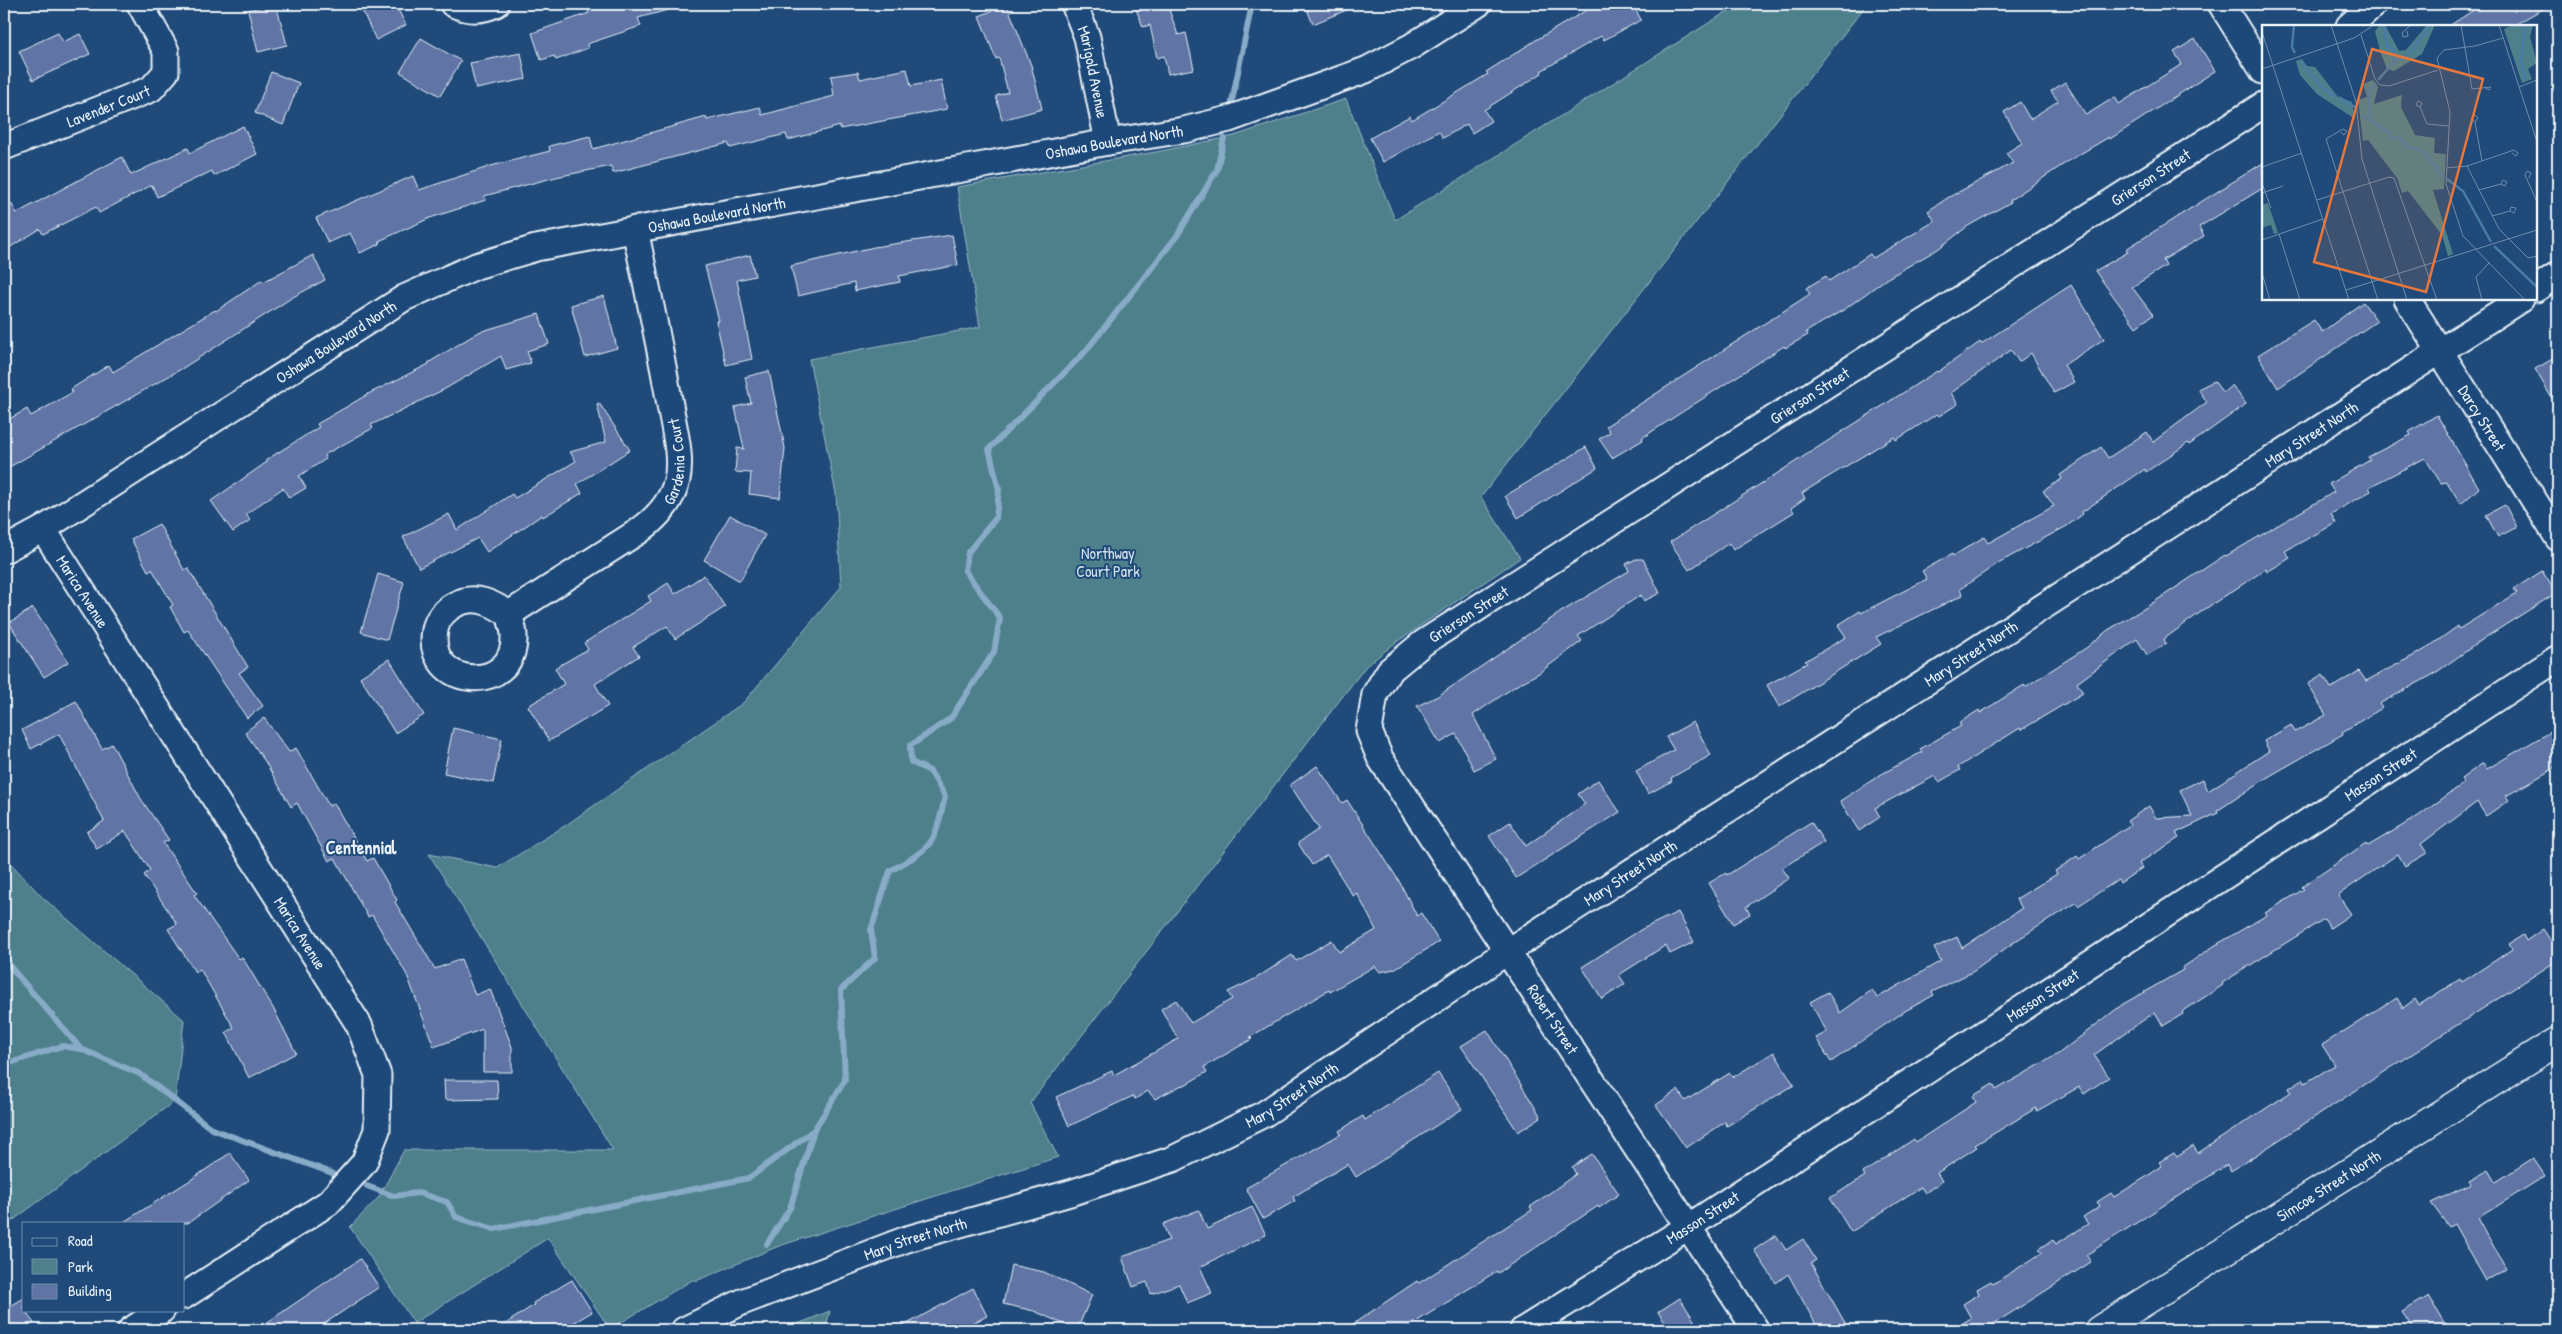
<svg xmlns="http://www.w3.org/2000/svg" width="2562" height="1334" font-family="'Patrick Hand',sans-serif">
<rect width="100%" height="100%" fill="#1f4a7a"/>
<filter id="ink" filterUnits="userSpaceOnUse"><feTurbulence type="fractalNoise" baseFrequency=".02" numOctaves="2"/><feDisplacementMap in="SourceGraphic" scale="10" xChannelSelector="R" yChannelSelector="G"/><feConvolveMatrix kernelMatrix="1 2 1 2 8 2 1 2 1" color-interpolation-filters="sRGB"/></filter>
<g filter="url(#ink)">
<g fill="#4e808b" stroke="#9bb8c2">
<path d="M1739 4H1867L1481 497 1520 558 1395 643 1366 666 1030 1103 1058 1157 779 1246 696 1281 694 1279 610 1329 548 1238 414 1323 350 1227 379 1197 404 1150H613L429 854 497 868 563 827 743 703 841 587 836 494 809 359 980 327 957 187 1161 151 1234 136 1346 99 1395 220Z"/>
<path d="M4 856 42 897 184 1020 175 1101 4 1227Z"/>
<path d="M830 1311 825 1330H783Z"/>
</g>
<g fill="none" stroke-linecap="round" stroke-linejoin="round">
<g stroke="#88abc7" stroke-width="6">
<path d="M1232 101 1252 4"/>
<path d="M4 954 12 969 81 1049"/>
<path d="M4 1065 62 1046 81 1049 140 1074 212 1129 332 1173"/>
<path d="M367 1186 394 1196 419 1193 447 1202 456 1217 494 1229 749 1178 814 1130"/>
<path d="M767 1244 790 1208 814 1130 845 1080 841 990 875 958 871 930 890 871C935 845 934 846 945 796L930 771 911 762 910 746 951 718 994 652 1000 618 965 571 968 552 996 518 999 490 989 449 1085 352 1177 236 1217 170 1224 138"/>
</g>
</g>
<g fill="#6075a6" stroke="#e8f1f8">
<path d="M272 4H276L287 45 258 52 248 10Z"/>
<path d="M359 4H395L406 25 376 40Z"/>
<path d="M586 4H672V9L638 18 641 26 587 44 588 48 556 60 554 56 541 60 532 33 589 13Z"/>
<path d="M1134 4H1167L1178 35 1186 33 1194 69 1168 74 1164 56 1157 58 1150 25 1143 27Z"/>
<path d="M1305 4H1361L1313 24Z"/>
<path d="M1597 4H1633L1641 20 1604 40 1601 36 1541 71 1542 73 1484 110 1491 121 1472 133 1467 124 1443 138 1439 131 1383 162 1370 138 1410 116 1412 120 1488 74 1486 72 1536 40Z"/>
<path d="M2483 4H2551L2513 26H2449Z"/>
<path d="M1007 5 1031 65 1042 109 1002 120 996 96 1008 92 999 58 996 59 979 16Z"/>
<path d="M58 33 63 42 80 34 90 54 33 80 19 51Z"/>
<path d="M421 38 461 61 440 96 400 72Z"/>
<path d="M2195 39 2215 71 2110 139 2109 137 2070 160 2010 200 2011 202 1968 226 1938 249 1886 279 1845 309 1806 332 1808 335 1785 348 1784 346 1642 438 1643 440 1612 458 1599 439 1610 432 1606 426 1810 294 1806 288 1826 276 1829 281 1870 254 1873 258 1935 221 1928 211 1949 197 2013 163 2006 153 2022 143 2004 112 2020 102 2030 119 2058 101 2051 91 2065 82 2086 115 2115 97 2119 104 2182 64 2174 52Z"/>
<path d="M521 53 526 79 476 89 470 63Z"/>
<path d="M907 69 911 86 941 80 947 109 840 129V126L788 140 786 134 730 148 728 143 613 173 611 166 556 177 484 196 486 200 430 218 379 241 380 244 360 253 350 233 328 243 316 218 413 176 419 190 491 166 550 151 549 146 590 136 593 149 706 117 707 120 760 107 762 115 834 96 831 76 858 72 860 79Z"/>
<path d="M271 72 299 83 283 125 255 113Z"/>
<path d="M243 126 257 154 214 176 212 171 157 197 152 185 99 213 96 207 43 234 40 229 4 251V192L17 213 122 157 131 175 188 148 190 153Z"/>
<path d="M2263 163V188L2199 227 2204 236 2163 260 2166 266 2132 287 2153 315 2136 327 2095 271 2128 252 2126 249Z"/>
<path d="M952 235 958 265 899 276 900 282 855 291 854 283 798 296 791 266 874 247Z"/>
<path d="M313 255 325 280 293 297 183 368 4 470V422L27 409 31 416 73 392 71 389 109 365 113 372 215 310 216 311 262 280 263 282Z"/>
<path d="M750 255 755 276 737 280 752 359 726 365 716 321H719L705 266Z"/>
<path d="M2071 285 2104 339 2064 365 2074 382 2054 393 2031 353 2019 362 2011 350 1951 393 1958 404 1939 416 1937 414 1896 440 1894 437 1802 493 1805 498 1791 508 1794 512 1733 550 1729 543 1689 570 1670 542 1937 371 1938 372 1980 342 1981 344Z"/>
<path d="M604 296 617 348 585 357 571 305Z"/>
<path d="M2363 302 2377 321 2278 388 2258 355 2314 320 2322 332Z"/>
<path d="M539 314 549 344 527 351 531 363 506 370 501 356 445 389 371 425 373 428 324 455 326 459 299 476 306 488 289 498 283 488 246 514 250 520 233 532 211 501 267 462 266 460 319 427 317 424 370 393 429 364 428 363 479 332Z"/>
<path d="M2558 356V409L2535 369Z"/>
<path d="M769 371 785 448 780 498 749 494 751 473 735 472 737 448 744 449 735 407 751 403 745 377Z"/>
<path d="M2214 381 2223 393 2232 385 2246 404 2189 445 2188 443 2146 472 2145 469 2082 512 2083 514 2067 526 2000 562 1960 589 1963 595 1876 637 1881 644 1779 707 1767 685 1807 663 1805 661 1846 637 1838 625 1860 611 1861 613 1927 579 1922 571 1952 554 1953 556 1984 537 1988 543 2054 506 2043 491 2062 479 2060 475 2101 447 2108 458 2147 432 2153 442 2207 402 2198 389Z"/>
<path d="M599 403 630 450 577 484 582 493 543 517 542 515 487 552 478 538 419 568 403 537 449 514 457 530 512 494 515 498 576 461 570 452 606 442 597 404Z"/>
<path d="M2437 415 2479 488 2461 504 2447 482 2441 483 2425 458 2369 487 2371 491 2331 514 2336 523 2285 551 2290 558 2267 572 2266 569 2205 609 2164 639 2166 644 2147 655 2137 639 2077 683 2083 693 2021 730 2020 728 1958 767 1960 770 1939 782 1935 776 1875 808 1880 817 1859 831 1840 801 1880 775 1922 752 1920 749 1961 726 1959 723 1979 710 1980 713 2024 685 2025 687 2086 648 2108 630 2145 608 2225 555 2226 556 2334 492 2329 484 2370 460 2368 457 2411 435 2409 432Z"/>
<path d="M1586 447 1597 468 1518 518 1505 496Z"/>
<path d="M2505 505 2517 527 2498 537 2486 515Z"/>
<path d="M730 515 765 535 740 581 704 560Z"/>
<path d="M159 524 184 570 188 568 248 667 239 673 263 706 247 718 188 630 184 632 170 607 173 605 152 569 148 571 131 539Z"/>
<path d="M1636 559H1643L1660 593 1644 601 1641 595 1578 636 1582 641 1539 673 1517 685 1473 715 1496 759 1474 770 1456 734 1440 743 1417 706 1438 696 1561 612 1629 571 1626 564Z"/>
<path d="M2542 571 2556 593 2486 637 2434 674 2379 704 2382 708 2342 732 2343 734 2268 777 2217 811 2218 813 2176 833 2179 838 2139 863 2142 868 2120 883 2118 880 2078 906 2076 903 2017 940 1974 971 1932 992 1934 995 1905 1011 1831 1062 1816 1038 1827 1032 1810 1002 1828 992 1840 1013 1872 990 1877 998 1941 961 1934 948 1957 937 1962 948 2022 908 2016 899 2057 874 2055 871 2077 856 2079 859 2130 825 2127 821 2149 806 2156 818 2192 816 2180 790 2203 779 2208 791 2269 751 2264 741 2291 725 2295 732 2326 715 2308 684 2323 675 2331 688 2359 671 2366 681 2426 649 2458 626 2459 629 2517 593 2514 589Z"/>
<path d="M378 574 404 582 387 640 361 632Z"/>
<path d="M704 575 725 607 675 639 667 626 633 647 639 656 595 684 608 706 549 741 528 706 564 684 555 668 588 649 584 643 651 601 648 596 668 583 675 594Z"/>
<path d="M33 608 68 662 44 677 9 623Z"/>
<path d="M389 659 424 715 395 733 360 677Z"/>
<path d="M76 701 102 749 112 744 141 799 169 840 163 843 197 893 194 895 239 959 242 957 273 1008 296 1053 249 1078 226 1032 234 1028 200 969 195 972 168 929 177 924 144 875 150 870 125 831 97 849 87 832 104 821 59 734 31 749 22 730Z"/>
<path d="M264 718 289 752 296 748 329 806 334 803 367 861 373 858 397 900 395 902 435 969 461 959 475 995 490 989 512 1047V1072H483V1029L434 1047 407 975 372 915 368 917 335 858 329 861 297 803 291 807 266 763 245 732Z"/>
<path d="M1693 722 1711 755 1671 778 1672 781 1648 794 1636 771 1674 750 1666 737Z"/>
<path d="M2558 727V766L2506 796 2509 800 2486 816 2477 802 2421 844 2427 853 2405 866 2398 854 2338 895 2351 914 2330 928 2324 919 2222 983 2223 985 2182 1012 2183 1014 2163 1026 2155 1012 2094 1055 2109 1077 2084 1094 2079 1087 2037 1111 2036 1108 1975 1145 1977 1147 1937 1173 1942 1181 1925 1193 1921 1187 1851 1232 1830 1198 1865 1176 1863 1173 1914 1139 1916 1142 1976 1102 1973 1096 1993 1084 1996 1090 2058 1054 2123 1004 2183 970 2182 968 2214 946 2267 915 2265 913 2304 889 2302 887 2366 843 2368 846 2417 817 2464 783 2461 779 2483 763 2487 769Z"/>
<path d="M453 728 502 739 493 783 444 773Z"/>
<path d="M1317 766 1342 803 1347 800 1399 881 1417 916 1421 913 1439 942 1394 969 1380 972 1375 966 1330 992 1329 990 1250 1037 1252 1039 1204 1067 1207 1072 1183 1086 1182 1085 1155 1099 1148 1091 1135 1099 1133 1096 1069 1126 1056 1097 1112 1071 1114 1075 1178 1039 1161 1009 1176 1000 1191 1023 1232 999 1228 992 1255 979 1292 955 1296 961 1332 940 1339 952 1376 930 1357 893 1353 896 1327 855 1312 865 1298 843 1319 829 1290 785Z"/>
<path d="M1598 780 1620 812 1516 878 1489 836 1510 822 1526 846 1585 804 1578 794Z"/>
<path d="M1811 822 1824 842 1782 868 1789 878 1746 907 1750 914 1733 924 1709 883 1726 873 1727 875Z"/>
<path d="M1678 912 1694 942 1670 954 1666 945 1619 975 1625 984 1602 999 1582 967 1642 929Z"/>
<path d="M2543 929 2558 952V960L2231 1171 2227 1165 2086 1255 2091 1262 1984 1330H1952L1971 1318 1963 1304 1979 1294 1977 1289 1991 1281 1993 1284 2042 1253 2039 1249 2053 1240 2056 1244 2088 1224 2083 1217 2100 1206 2097 1202 2111 1193 2114 1197 2146 1177 2162 1166 2159 1162 2174 1153 2177 1157 2193 1146 2198 1153 2291 1092 2289 1088 2303 1079 2305 1083 2335 1065 2322 1045 2397 998 2403 1008 2415 999 2419 1005 2460 979 2462 982 2496 960 2512 949 2509 944 2523 935 2526 941Z"/>
<path d="M1487 1030 1541 1117 1518 1132 1461 1046Z"/>
<path d="M1774 1052 1794 1085 1727 1126 1725 1122 1686 1148 1656 1105 1678 1090 1685 1101 1730 1073 1733 1077Z"/>
<path d="M1438 1073 1462 1109 1356 1177 1348 1164 1293 1197 1295 1201 1263 1219 1246 1188 1341 1134 1339 1131 1363 1116 1365 1120Z"/>
<path d="M444 1080H497L498 1099 445 1100Z"/>
<path d="M230 1153 249 1180 188 1223H122L189 1181Z"/>
<path d="M1592 1154 1619 1194 1599 1208 1598 1206 1498 1273 1497 1271 1403 1330H1344L1417 1281 1419 1283 1532 1210 1530 1207 1576 1174 1572 1167Z"/>
<path d="M2533 1158 2545 1176 2478 1218 2506 1269 2486 1281 2454 1224 2449 1227 2431 1203 2471 1184 2469 1181 2489 1170 2496 1182Z"/>
<path d="M1252 1207 1266 1235 1200 1267 1212 1293 1187 1303 1179 1284 1151 1294 1147 1282 1133 1287 1122 1257 1169 1240 1163 1224 1199 1210 1207 1229Z"/>
<path d="M1776 1235 1786 1250 1803 1239 1816 1260 1811 1263 1849 1330H1819L1788 1274 1776 1283 1754 1250Z"/>
<path d="M360 1259 379 1287 315 1330H256Z"/>
<path d="M1011 1265 1044 1272 1092 1295 1077 1330 1034 1311 1003 1304Z"/>
<path d="M572 1280 592 1312 561 1330H496L534 1305 533 1303Z"/>
<path d="M973 1288 987 1316 959 1330H896Z"/>
<path d="M2429 1296 2446 1324 2436 1330H2414L2402 1312Z"/>
<path d="M24 1298V1310L34 1323 23 1330H4V1310Z"/>
<path d="M1680 1298 1700 1330H1670L1658 1312Z"/>
</g>
<g fill="none" stroke-linecap="round" stroke-linejoin="round">
<defs>
<g id="street">
<path d="M453 4C469 11 481 11 496 4"/>
<path id="s1" d="M1074 4 1087 37 1108 142"/>
<path d="M2221 4 2263 71"/>
<path d="M2349 26 2374 4"/>
<path id="s2" d="M4 147 151 89 166 72V51L140 4"/>
<path d="M2536 289 2558 274"/>
<path id="s3" d="M2407 299 2558 538"/>
<path id="s4" d="M43 529 359 1025 378 1075 377 1130 364 1163 328 1203 184 1296"/>
<path id="s5" d="M4 550 43 529 404 298 476 266 536 248 1108 142 1184 130 1229 119 1366 70 1412 46 1478 4"/>
<path id="s6" d="M509 614C492 603 475 594 456 604 446 609 437 618 435 630 424 689 516 696 514 636 514 629 511 621 509 614L639 531C657 518 672 502 677 480 682 456 674 429 670 405 660 346 647 288 635 229"/>
<path d="M131 1330 162 1310"/>
<path id="s7" d="M684 1330 742 1302 907 1239 1070 1193 1173 1159 1264 1114 1508 951 2521 299"/>
<path id="s8" d="M1523 1330 1688 1227 2558 658"/>
<path id="s9" d="M1756 1330 1380 758 1369 731 1375 694 1389 671 1423 643 2263 105"/>
</g>
<g id="secondary">
<path id="s10" d="M2099 1330 2558 1041"/>
</g>
</defs>
<use href="#street" stroke="#e8f1f8" stroke-width="29"/>
<use href="#secondary" stroke="#e8f1f8" stroke-width="31"/>
<use href="#street" stroke="#1f4a7a" stroke-width="25"/>
<use href="#secondary" stroke="#1f4a7a" stroke-width="28"/>
</g>
</g>
<g text-anchor="middle" stroke-width="4" stroke-linejoin="round" paint-order="stroke">
<g font-size="16" fill="#e8f1f8" stroke="#1f4a7a">
<text dy="6" stroke="none"><textPath href="#s1" startOffset="71">Marigold Avenue</textPath></text>
<text dy="6" stroke="none"><textPath href="#s2" startOffset="112">Lavender Court</textPath></text>
<text dy="6" stroke="none"><textPath href="#s5" startOffset="1202">Oshawa Boulevard North</textPath></text>
<text dy="6" stroke="none"><textPath href="#s9" startOffset="1686">Grierson Street</textPath></text>
<text dy="6" stroke="none"><textPath href="#s5" startOffset="798">Oshawa Boulevard North</textPath></text>
<text dy="6" stroke="none"><textPath href="#s5" startOffset="392">Oshawa Boulevard North</textPath></text>
<text dy="6" stroke="none"><textPath href="#s9" startOffset="1281">Grierson Street</textPath></text>
<text dy="6" stroke="none"><textPath href="#s3" startOffset="141">Darcy Street</textPath></text>
<text dy="6" stroke="none"><textPath href="#s7" startOffset="1869">Mary Street North</textPath></text>
<text dy="6" stroke="none"><textPath href="#s6" startOffset="488">Gardenia Court</textPath></text>
<text dy="6" stroke="none"><textPath href="#s4" startOffset="74">Marica Avenue</textPath></text>
<text dy="6" stroke="none"><textPath href="#s9" startOffset="876">Grierson Street</textPath></text>
<text dy="6" stroke="none"><textPath href="#s7" startOffset="1464">Mary Street North</textPath></text>
<text dy="6" stroke="none"><textPath href="#s8" startOffset="1022">Masson Street</textPath></text>
<text dy="6" stroke="none"><textPath href="#s7" startOffset="1059">Mary Street North</textPath></text>
<text dy="6" stroke="none"><textPath href="#s4" startOffset="479">Marica Avenue</textPath></text>
<text dy="6" stroke="none"><textPath href="#s8" startOffset="618">Masson Street</textPath></text>
<text transform="translate(1553 1019) rotate(57)" y="6">Robert Street</text>
<text dy="6" stroke="none"><textPath href="#s7" startOffset="654">Mary Street North</textPath></text>
<text dy="6" stroke="none"><textPath href="#s10" startOffset="271">Simcoe Street North</textPath></text>
<text dy="6" stroke="none"><textPath href="#s8" startOffset="212">Masson Street</textPath></text>
<text dy="6" stroke="none"><textPath href="#s7" startOffset="249">Mary Street North</textPath></text>
</g>
<g font-size="16" fill="#d1e0e8" stroke="#1f4a7a">
<text x="1108" y="559">Northway<tspan x="1108" dy="18">Court Park</tspan></text>
</g>
<g font-size="18" font-weight="bold" fill="#e8f1f8" stroke="#1f4a7a">
<text x="361" y="854">Centennial</text>
</g>
</g>
<g transform="translate(2262 25)">
<rect width="275" height="275" fill="#1f4a7a"/>
<path d="M118 0H123L137 26 144 25 165 0H173L160 29 132 46 125 44 118 26 113 6ZM251 0H271L268 12 275 38 266 44 270 54 260 58 242 4ZM40 34 45 41 53 42 76 72 90 77 93 94 55 69 38 50 34 36ZM111 55 116 62 112 79 140 70 139 82 153 110 173 113 172 128 184 129 182 164 171 165 191 229 186 231 180 210 146 166 140 168 135 153 106 115 101 116 96 75 105 72 101 59ZM6 178 16 208 12 209 9 200 0 203V180Z" fill="#4e808b"/>
<path fill="none" stroke="#487ca6" stroke-width="2.5" d="M32 0 30 22 33 28M122 0 125 21 132 26V36M263 0 259 36 263 55M38 36 61 63 74 72M116 55 132 37 144 32 169 0M77 72 93 82M100 90 128 108 130 113H138L144 122 161 126 182 153M108 96 107 67 114 58M185 154 201 166 229 217M232 221 275 262"/>
<path fill="none" stroke="#6f8dac" stroke-width="1" d="M69 0 94 77 100 134 145 275M199 0 210 64 229 62 227 65 223 63M237 0 275 117M145 6 146 11 141 12 140 8 149 0M0 7 87 275M99 10 113 54 118 60 127 61 176 45M241 13 213 21 182 25 175 33 188 87 184 159 201 211 263 275M0 44 92 13 112 0M257 62 275 55M158 82 160 78 156 76 154 80 158 82 165 99 187 101M213 97 209 94 213 90 216 93 213 97 220 136M79 107 82 110 85 106 81 104 64 114 116 275M205 141 237 204 266 233 275 231M0 142 40 128M184 143 205 141 252 125 256 128 254 131 250 128M267 153 269 148 265 146 263 150 275 177M0 158 9 183M217 165 239 159 241 155 245 157 243 161 239 159M0 168 21 161M55 175 127 152 132 153 175 275M230 191 248 186 252 188 254 183 249 182 248 186M17 209 38 275M0 215 61 194M0 248 8 275M84 265 275 205M220 275 214 252 227 238"/>
<path fill="#e8773b" fill-opacity="0.15" stroke="#e8773b" stroke-width="2.5" d="M110 24 221 54 164 267 52 237Z"/>
<rect width="275" height="275" fill="none" stroke="#e8f1f8" stroke-width="2.5"/>
</g>
<rect width="2562" height="1334" fill="none" stroke="#1f4a7a" stroke-width="20"/>
<rect x="10" y="10" width="2542" height="1314" fill="none" stroke="#e8f1f8" stroke-width="2" filter="url(#ink)"/>
<rect x="22" y="1222" width="162" height="90" fill="#1f4a7a" stroke="#6f8dac"/>
<rect x="32" y="1238" width="25" height="8" fill="#1f4a7a" stroke="#6f8dac"/>
<text x="68" y="1246" font-size="15" fill="#e8f1f8">Road</text>
<rect x="32" y="1259" width="25" height="15" fill="#4e808b" stroke="#6f8dac"/>
<text x="68" y="1272" font-size="15" fill="#e8f1f8">Park</text>
<rect x="32" y="1284" width="25" height="15" fill="#6075a6" stroke="#6f8dac"/>
<text x="68" y="1296" font-size="15" fill="#e8f1f8">Building</text>
</svg>
